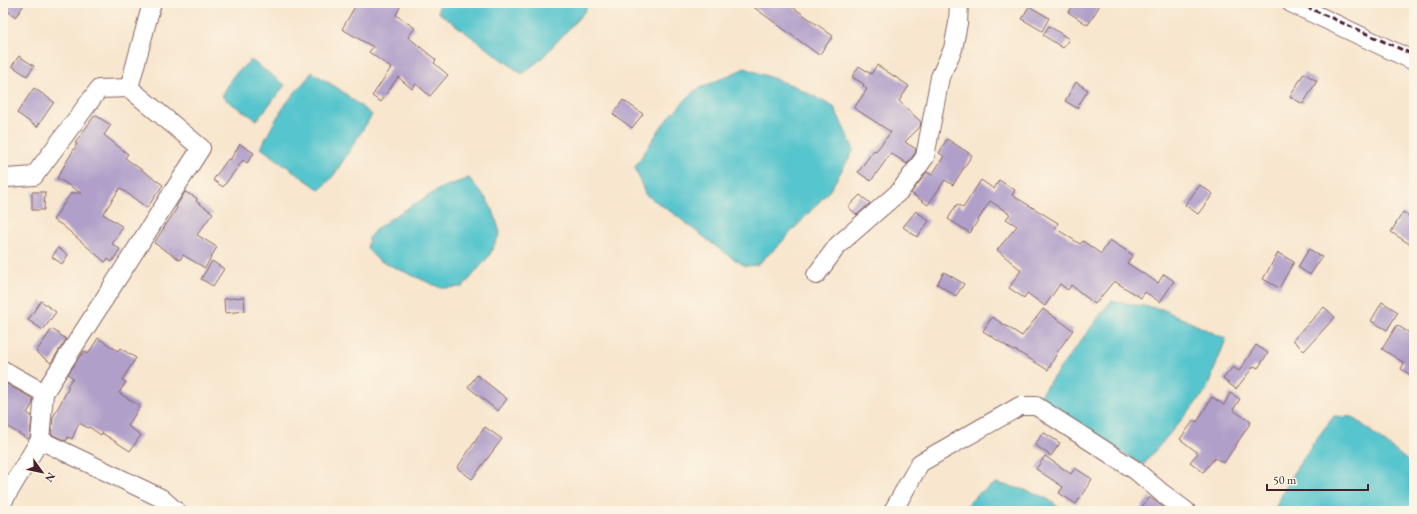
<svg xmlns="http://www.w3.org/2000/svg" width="1417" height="514" font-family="'EB Garamond',serif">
<rect width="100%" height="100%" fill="#fcf5e5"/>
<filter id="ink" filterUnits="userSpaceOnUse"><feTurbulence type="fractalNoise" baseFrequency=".025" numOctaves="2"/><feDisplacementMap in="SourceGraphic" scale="8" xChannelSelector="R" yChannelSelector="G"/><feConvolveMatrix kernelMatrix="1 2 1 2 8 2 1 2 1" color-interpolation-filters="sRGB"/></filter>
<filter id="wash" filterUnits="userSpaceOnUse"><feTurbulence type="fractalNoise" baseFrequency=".012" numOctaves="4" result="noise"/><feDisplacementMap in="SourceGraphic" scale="16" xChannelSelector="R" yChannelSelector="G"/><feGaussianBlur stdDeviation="0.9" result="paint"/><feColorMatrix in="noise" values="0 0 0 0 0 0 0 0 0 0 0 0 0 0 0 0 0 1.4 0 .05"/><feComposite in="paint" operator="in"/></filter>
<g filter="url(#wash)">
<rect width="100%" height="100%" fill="#f8e6ce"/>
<g fill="#57c5cd" stroke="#50727c">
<path d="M439 3H589L585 11 542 58 522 74 438 12Z"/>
<path d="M251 60 285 85 257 120 229 102 222 96 233 76Z"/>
<path d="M745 68 794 86 834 107 854 150 830 190 779 245 757 265 745 266 718 248 677 216 645 194 635 167 663 124 694 91Z"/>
<path d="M312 72 339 89 372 115 334 175 320 190 261 148C270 130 279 112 292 96 298 88 306 81 312 72Z"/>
<path d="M469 178 487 200 494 213 500 233 489 256 463 287 441 288 378 260 367 249 369 238 375 230 390 219 441 188Z"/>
<path d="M1111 301 1162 309 1226 339 1206 391 1143 465 1036 400Z"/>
<path d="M1334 416 1353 417 1414 466V511H1274L1290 478 1314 442Z"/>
<path d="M996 483C1019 489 1046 492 1062 511H961L978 494Z"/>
</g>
<g id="blocks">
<g fill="#af9fc9">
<path d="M3 3H25L16 17 3 8Z"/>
<path d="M357 3H402L396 15 415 28 408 37 436 60 434 63 448 75 430 96 416 84 412 89 398 77 381 102 372 96 391 68 369 52 373 47 342 29Z"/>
<path d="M748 3H787L833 36 819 55Z"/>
<path d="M1074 3H1101L1088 25 1068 12Z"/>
<path d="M1029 6 1049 18 1042 31 1022 19Z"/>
<path d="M1049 26 1069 39 1063 48 1043 35Z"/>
<path d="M19 56 34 66 27 76 12 66Z"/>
<path d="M877 65 909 86 899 101 921 122 920 127 905 142 916 149 915 153 907 164 891 153 871 181 858 172 874 150 876 151 891 132 854 108 867 89 863 86 864 84 852 77 859 66 871 74Z"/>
<path d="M1304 73 1317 81 1303 104 1290 97Z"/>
<path d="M1076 82 1088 90 1077 108 1065 101Z"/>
<path d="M34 88 54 102 37 127 17 113Z"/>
<path d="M623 100 643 114 632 128 613 114Z"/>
<path d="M95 115 111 125 104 135 128 154 125 158 163 185 147 208 120 188 103 214 123 227 112 244 120 249 112 262 108 259 105 262 62 225 53 220 71 193H81L57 178 77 144 75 143Z"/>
<path d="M947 139 972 155 953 185 945 180 928 205 911 193 927 172 932 175 944 156 939 153Z"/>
<path d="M240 144 254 153 247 163 243 160 223 187 213 180 228 159 230 160Z"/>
<path d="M981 180 994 189 999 180 1015 190 1012 195 1058 223 1055 228 1080 244 1083 241 1101 254 1110 240 1133 255 1127 263 1158 283 1164 274 1174 281 1160 302 1145 292 1141 298 1114 281 1095 304 1071 285 1068 290 1060 284 1045 306 1027 293 1024 298 1009 288 1021 270 997 250 1017 226 1006 219 1010 214 990 201 970 233 948 219 957 204 963 208Z"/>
<path d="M1200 185 1213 194 1198 214 1185 205Z"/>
<path d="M32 192H45L44 210H32Z"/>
<path d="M185 192 197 198 196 201 213 213 197 235 217 247 205 268 183 255 180 260 154 243 177 208 176 207Z"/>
<path d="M860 195 870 203 857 215 848 207Z"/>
<path d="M916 211 929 221 917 237 903 227Z"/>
<path d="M1403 212 1414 219V247L1391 232Z"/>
<path d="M58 248 68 255 62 264 52 257Z"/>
<path d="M1309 249 1322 257 1310 275 1298 267Z"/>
<path d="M1278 253 1294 262 1279 288 1263 279Z"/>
<path d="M212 261 224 269 213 286 201 279Z"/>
<path d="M944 272 964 284 956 296 937 284Z"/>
<path d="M244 297 245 311 225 313 224 299Z"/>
<path d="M41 301 56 312 43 330 28 320Z"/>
<path d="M1382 302 1398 312 1387 330 1371 321Z"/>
<path d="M1324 307 1335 317 1304 351 1293 340Z"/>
<path d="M1043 309 1073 330 1058 351 1048 370 1015 350 1014 351 983 331 992 317 1022 336Z"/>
<path d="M1397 325 1414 336V377L1401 369 1404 363 1382 349Z"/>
<path d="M52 329 66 339 51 363 36 352Z"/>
<path d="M98 338 118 351 120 348 136 358 122 380 126 382 119 393 140 406 128 426 141 435 130 451 102 433 101 435 89 427 88 428 79 423 72 439 68 437 66 441 51 434 53 417 69 387 67 386 73 378 68 374 84 351 88 354Z"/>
<path d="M1256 345 1268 353 1258 368 1254 366 1236 389 1223 379 1233 367 1239 371Z"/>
<path d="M477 375 507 399 498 411 468 387Z"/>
<path d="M3 382 33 399 32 405 27 413 32 416 30 437 28 439 3 424Z"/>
<path d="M1230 393 1240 399 1233 410 1251 422 1224 463 1215 458 1203 472 1190 462 1198 453 1180 439 1194 420 1197 422 1212 397 1224 405Z"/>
<path d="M485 427 502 439 472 479 457 468Z"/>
<path d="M1043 432 1060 443 1051 456 1035 445Z"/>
<path d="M1045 456 1071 474 1075 468 1092 479 1076 504 1059 493 1063 487 1036 469Z"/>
<path d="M1149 497 1163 507 1168 511H1139Z"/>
</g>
</g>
</g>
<g filter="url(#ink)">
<use href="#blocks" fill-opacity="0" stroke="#876564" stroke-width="1"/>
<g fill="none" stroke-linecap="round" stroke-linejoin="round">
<defs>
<g id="minor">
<path d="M1291 3 1414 61"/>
<path d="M129 88 152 3"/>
<path d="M3 176 7 178 34 176 99 89 129 88 201 148 44 393 40 440 3 501"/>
<path d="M816 275 838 245 900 191 925 157 940 77 953 49 958 23 959 3"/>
<path d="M3 370 44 393"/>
<path d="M40 440 161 498 176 511"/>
<path d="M893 511 920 463 1020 406H1036L1135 470 1162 493 1186 511"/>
</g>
</defs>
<use href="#minor" stroke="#876564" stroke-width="20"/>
<use href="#minor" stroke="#fff" stroke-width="18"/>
<path stroke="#4a1f2b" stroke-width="3" stroke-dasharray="6 3" stroke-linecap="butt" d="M1298 3 1414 55"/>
</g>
</g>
<rect width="1417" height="514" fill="none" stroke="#fcf5e5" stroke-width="16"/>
<g transform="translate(42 472) rotate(123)" stroke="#fcf5e5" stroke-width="3" paint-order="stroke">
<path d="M0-3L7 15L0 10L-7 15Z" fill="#4a1f2b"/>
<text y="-6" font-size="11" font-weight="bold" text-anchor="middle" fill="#4a1f2b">N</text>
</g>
<path d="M1267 484v6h101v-6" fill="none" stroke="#4a1f2b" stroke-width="2"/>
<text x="1273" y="484" font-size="12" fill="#4a1f2b" stroke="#fcf5e5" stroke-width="3" paint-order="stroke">50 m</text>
</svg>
